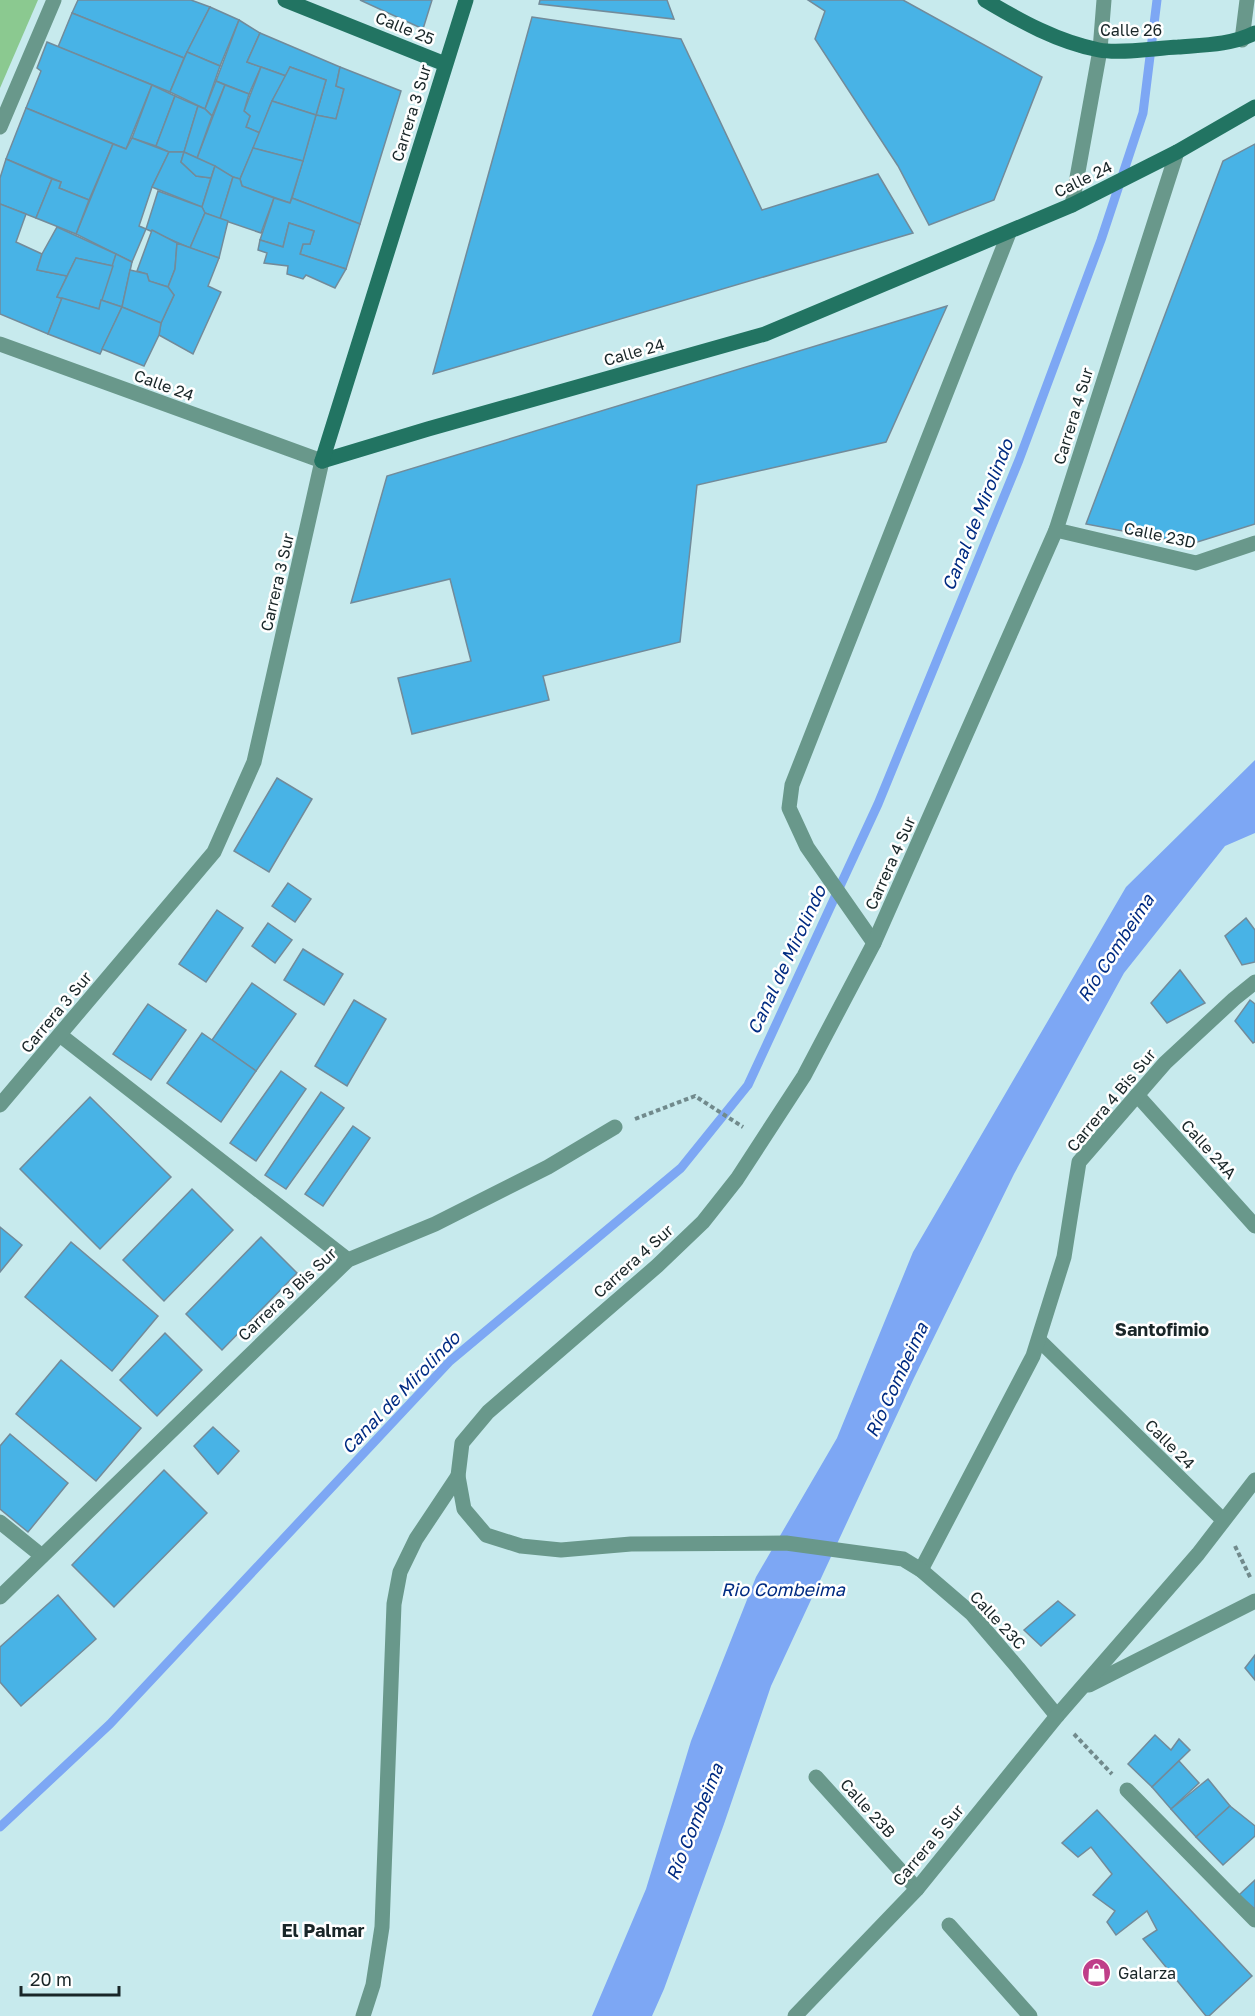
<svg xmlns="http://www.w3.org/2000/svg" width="1255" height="2016" font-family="'Golos Text',sans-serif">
<rect width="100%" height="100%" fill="#c7eaed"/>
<path fill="#8bc990" d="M0 0H38L0 88Z"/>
<path fill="#7da7f4" d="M1255 760V833L1225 846 1124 973 1014 1174 914 1378 771 1686 724 1824 664 1989 652 2016H592L646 1889 691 1741 756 1577 837 1438 913 1252 1126 887Z"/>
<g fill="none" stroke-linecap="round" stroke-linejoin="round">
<path stroke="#7da7f4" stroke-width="9" d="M0 1827 110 1724 450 1361 681 1168 748 1085 878 804 1019 460 1101 240 1143 113 1157 0"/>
</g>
<g fill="#48b3e6" stroke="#728b9a" stroke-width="1.5">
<path d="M78 0H191L210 7 184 58 72 13Z"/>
<path d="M360 0H432L423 29Z"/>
<path d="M540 0H667L674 19 539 4Z"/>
<path d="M808 0H903L1042 77 994 200 929 225 898 166 815 39 825 11Z"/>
<path d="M210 7 239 20 220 66 187 52Z"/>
<path d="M72 13 184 58 170 92 58 47Z"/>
<path d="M532 17 681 39 762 210 878 174 913 233 433 374Z"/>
<path d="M239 20 260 33 247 62 261 67 249 94 216 81Z"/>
<path d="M260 33 340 67 336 86 344 89 336 119 316 115 326 80 290 67 286 76 247 62Z"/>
<path d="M47 42 152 85 126 149 26 108 41 71 37 68Z"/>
<path d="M187 52 220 66 205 109 170 92Z"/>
<path d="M261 67 286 76 272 101 260 133 246 127 250 116 244 111Z"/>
<path d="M290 67 326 80 316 115 272 101Z"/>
<path d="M340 67 401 91 360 224 292 198 316 115 336 119 344 89 336 86Z"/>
<path d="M216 81 225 85 212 116 205 109Z"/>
<path d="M152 85 175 96 156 146 132 138Z"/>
<path d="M225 85 249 94 244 111 250 116 246 127 260 133 240 179 233 177 197 158Z"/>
<path d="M175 96 198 106 184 152H169L156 146Z"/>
<path d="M272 101 316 115 303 161 253 148Z"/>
<path d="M198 106 205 109 212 116 197 158 184 152Z"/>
<path d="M26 108 113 144 89 200 59 188 61 182 6 159Z"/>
<path d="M132 138 169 152 152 187 139 226 146 229 132 262 76 234 113 144 126 149Z"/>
<path d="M1255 144V524L1191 544 1086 524 1223 161Z"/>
<path d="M253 148 303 161 290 203 242 186 240 179Z"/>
<path d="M169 152H184L181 162 196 176 211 178 202 207 152 187Z"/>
<path d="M184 152 215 166 211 178 196 176 181 162Z"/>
<path d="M6 159 52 179 36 218 0 204V178Z"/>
<path d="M215 166 233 177 220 219 205 213 202 207Z"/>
<path d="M233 177 240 179 242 186 274 198 261 233 220 219Z"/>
<path d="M52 179 61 182 59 188 89 200 76 234 36 218Z"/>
<path d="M158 191 202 207 205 213 190 248 146 229Z"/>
<path d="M274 198 290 203 292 198 360 224 346 269 300 254 303 244H310L314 231 289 223 283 247 260 240Z"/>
<path d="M0 204 26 214 16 242 42 254 37 270 67 276 57 297 62 298 48 334 0 314Z"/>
<path d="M205 213 228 221 219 258 190 248Z"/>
<path d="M289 223 314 231 310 244H303L300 254 346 269 335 288 306 275 303 279 287 274 288 266 264 263 267 253 258 250 260 240 283 247Z"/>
<path d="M57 227 116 254 113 266 76 258 67 276 37 270 42 254Z"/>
<path d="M152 230 177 243 175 269 168 287 149 281 147 274 137 271Z"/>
<path d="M177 243 219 258 208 286 221 292 193 354 159 335 161 323 174 295 168 287 175 269Z"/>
<path d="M116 254 132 262 122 307 101 300Z"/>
<path d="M76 258 113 266 99 309 57 297Z"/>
<path d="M130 270 147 274 149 281 168 287 174 295 161 323 122 307Z"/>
<path d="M62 298 99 309 101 300 122 307 100 354 48 334Z"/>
<path d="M947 306 886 442 697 485 680 642 543 676 549 700 412 734 398 678 471 661 450 579 351 603 387 476Z"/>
<path d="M122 307 161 323 159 335 144 366 102 349Z"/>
<path d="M277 778 312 799 269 872 234 851Z"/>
<path d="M288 883 311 899 295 922 272 906Z"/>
<path d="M217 910 243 928 206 982 179 964Z"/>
<path d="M1246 918 1255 930V962L1242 965 1225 936Z"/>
<path d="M268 923 292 940 275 963 252 946Z"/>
<path d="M303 949 343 974 324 1005 284 980Z"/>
<path d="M1180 970 1205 1003 1167 1023 1151 1003Z"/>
<path d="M252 983 296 1014 256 1071 212 1040Z"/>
<path d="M354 1000 386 1019 347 1086 315 1066Z"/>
<path d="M1250 1000 1255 1004V1042L1253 1043 1235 1021Z"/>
<path d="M148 1004 186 1030 151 1080 113 1054Z"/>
<path d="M202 1033 256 1071 221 1122 167 1083Z"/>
<path d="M281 1071 306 1089 256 1161 230 1143Z"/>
<path d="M321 1092 344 1108 286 1189 265 1175Z"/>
<path d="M90 1097 171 1177 100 1249 20 1169Z"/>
<path d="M353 1126 370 1138 323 1206 305 1194Z"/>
<path d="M192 1189 233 1230 164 1301 123 1260Z"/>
<path d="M0 1227 22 1245 0 1272Z"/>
<path d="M261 1237 297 1273 222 1350 186 1314Z"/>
<path d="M71 1242 158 1316 112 1371 25 1297Z"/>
<path d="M165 1333 202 1370 157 1416 120 1380Z"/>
<path d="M61 1360 141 1428 96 1481 16 1414Z"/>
<path d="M213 1427 239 1451 218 1474 194 1446Z"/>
<path d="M10 1434 68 1483 28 1532 0 1509V1446Z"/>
<path d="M164 1470 207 1513 114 1607 72 1565Z"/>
<path d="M58 1595 96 1639 21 1706 0 1682V1647Z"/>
<path d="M1058 1601 1075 1615 1041 1646 1024 1630Z"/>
<path d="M1255 1655V1680L1245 1668Z"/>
<path d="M1155 1735 1171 1750 1179 1739 1190 1750 1152 1787 1128 1764Z"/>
<path d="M1179 1761 1199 1783 1171 1809 1152 1787Z"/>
<path d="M1208 1779 1230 1806 1196 1837 1171 1809Z"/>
<path d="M1230 1806 1255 1826V1836L1223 1865 1196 1837Z"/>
<path d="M1097 1810 1252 1976 1209 2016H1206L1143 1939 1157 1930 1147 1911 1116 1935 1107 1922 1115 1911 1093 1895 1112 1874 1091 1847 1078 1857 1062 1843Z"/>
<path d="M1255 1880V1909L1239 1895Z"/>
</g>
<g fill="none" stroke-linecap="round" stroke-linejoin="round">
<g stroke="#718a8c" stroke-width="4" stroke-dasharray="4.5 3" stroke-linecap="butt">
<path d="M635 1119 695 1096 743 1127"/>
<path d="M1235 1546 1251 1579"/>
<path d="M1074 1734 1112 1774"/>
</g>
<g stroke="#69988b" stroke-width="15">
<path d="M1242 40 1247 0"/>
<path d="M0 127 54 0"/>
<path d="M1072 205 1100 50 1104 0"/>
<path d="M0 344 322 461"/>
<path d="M1056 530 1196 563 1255 543"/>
<path d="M874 943 807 847 789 808 792 785 1009 233"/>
<path d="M60 1035 348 1260"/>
<path d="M1137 1095 1255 1226"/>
<path d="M1039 1340 1223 1520"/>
<path d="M0 1522 42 1556"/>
<path d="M921 1570 1033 1356 1064 1257 1079 1162 1165 1063 1234 999 1255 982"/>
<path d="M0 1597 348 1260 435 1224 548 1167 615 1127"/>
<path d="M1089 1685 1255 1601"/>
<path d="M1057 1716 1018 1668 971 1613 921 1570 903 1559 786 1543 631 1544 561 1550 521 1546 486 1535 464 1509 458 1476 462 1443 488 1412 657 1266 703 1222 737 1179 804 1076 874 943 1056 530 1177 152"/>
<path d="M816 1777 917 1889"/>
<path d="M1127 1790 1255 1920"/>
<path d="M949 1925 1030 2016"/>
<path d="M363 2016 373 1985 382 1927 394 1604 400 1572 416 1539 458 1476"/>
<path d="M795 2016 917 1889 1057 1716 1198 1554 1255 1480"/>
</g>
<path stroke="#69988b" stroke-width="15" d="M0 1105 214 852 254 762 322 461"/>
<g stroke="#227462" stroke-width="15">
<path d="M285 0 445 64"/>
<path d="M985 0C1020 21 1058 42 1099 50 1120 54 1155 48 1178 47 1204 45 1231 45 1255 33"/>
<path d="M322 461 428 429 765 334 1072 205 1177 152 1255 107"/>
<path d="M322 461 466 0"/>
</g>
</g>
<defs>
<symbol id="shop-disc" viewBox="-11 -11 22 22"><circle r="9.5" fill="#bf3e89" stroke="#fff"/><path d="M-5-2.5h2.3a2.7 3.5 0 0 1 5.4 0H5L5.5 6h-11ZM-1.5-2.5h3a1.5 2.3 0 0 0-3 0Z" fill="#fff"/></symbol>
</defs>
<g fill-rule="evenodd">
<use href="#shop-disc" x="1080" y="1956" width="33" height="33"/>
</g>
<g text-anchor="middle" stroke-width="5" stroke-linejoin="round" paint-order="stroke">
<g font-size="16" fill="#192628" stroke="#fff">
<text transform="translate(405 28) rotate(22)" y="6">Calle 25</text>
<text x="1131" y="36">Calle 26</text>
<text transform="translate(411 113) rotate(-73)" y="6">Carrera 3 Sur</text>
<text transform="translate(1083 179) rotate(-26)" y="6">Calle 24</text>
<text transform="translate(634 352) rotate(-16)" y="6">Calle 24</text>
<text transform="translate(164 385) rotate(20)" y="6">Calle 24</text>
<text transform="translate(1073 416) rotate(-73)" y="6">Carrera 4 Sur</text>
<text transform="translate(1160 535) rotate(12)" y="6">Calle 23D</text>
<text transform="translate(277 582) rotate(-77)" y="6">Carrera 3 Sur</text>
<text transform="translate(890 863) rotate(-66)" y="6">Carrera 4 Sur</text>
<text transform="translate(56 1012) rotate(-50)" y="6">Carrera 3 Sur</text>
<text transform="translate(1111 1100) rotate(-50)" y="6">Carrera 4 Bis Sur</text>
<text transform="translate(1209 1149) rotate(48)" y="6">Calle 24A</text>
<text transform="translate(633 1261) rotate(-42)" y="6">Carrera 4 Sur</text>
<text transform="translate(287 1294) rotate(-43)" y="6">Carrera 3 Bis Sur</text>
<text transform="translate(1170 1444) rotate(45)" y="6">Calle 24</text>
<text transform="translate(998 1620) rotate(47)" y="6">Calle 23C</text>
<text transform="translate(868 1808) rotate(48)" y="6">Calle 23B</text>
<text transform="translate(928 1845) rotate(-50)" y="6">Carrera 5 Sur</text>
</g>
<g font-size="16" fill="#192628" stroke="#fff" text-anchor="start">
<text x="1118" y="1979">Galarza</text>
</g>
<g font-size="18" font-style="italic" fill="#002b82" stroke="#fff">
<text transform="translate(978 515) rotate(-68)" y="6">Canal de Mirolindo</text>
<text transform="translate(1116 948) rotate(-57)" y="6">Río Combeima</text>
<text transform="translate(787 960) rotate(-65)" y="6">Canal de Mirolindo</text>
<text transform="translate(897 1380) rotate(-65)" y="6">Río Combeima</text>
<text transform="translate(401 1393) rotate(-46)" y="6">Canal de Mirolindo</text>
<text x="783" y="1596">Rio Combeima</text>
<text transform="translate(695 1822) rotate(-68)" y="6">Río Combeima</text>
</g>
<g font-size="18" font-weight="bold" fill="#192628" stroke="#fff">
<text x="1162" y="1336">Santofimio</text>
<text x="323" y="1937">El Palmar</text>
</g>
</g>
<path d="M21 1986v9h98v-9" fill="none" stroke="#192628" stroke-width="3"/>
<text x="30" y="1986" font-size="18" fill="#192628" stroke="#ffffff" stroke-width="4.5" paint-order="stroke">20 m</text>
</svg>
